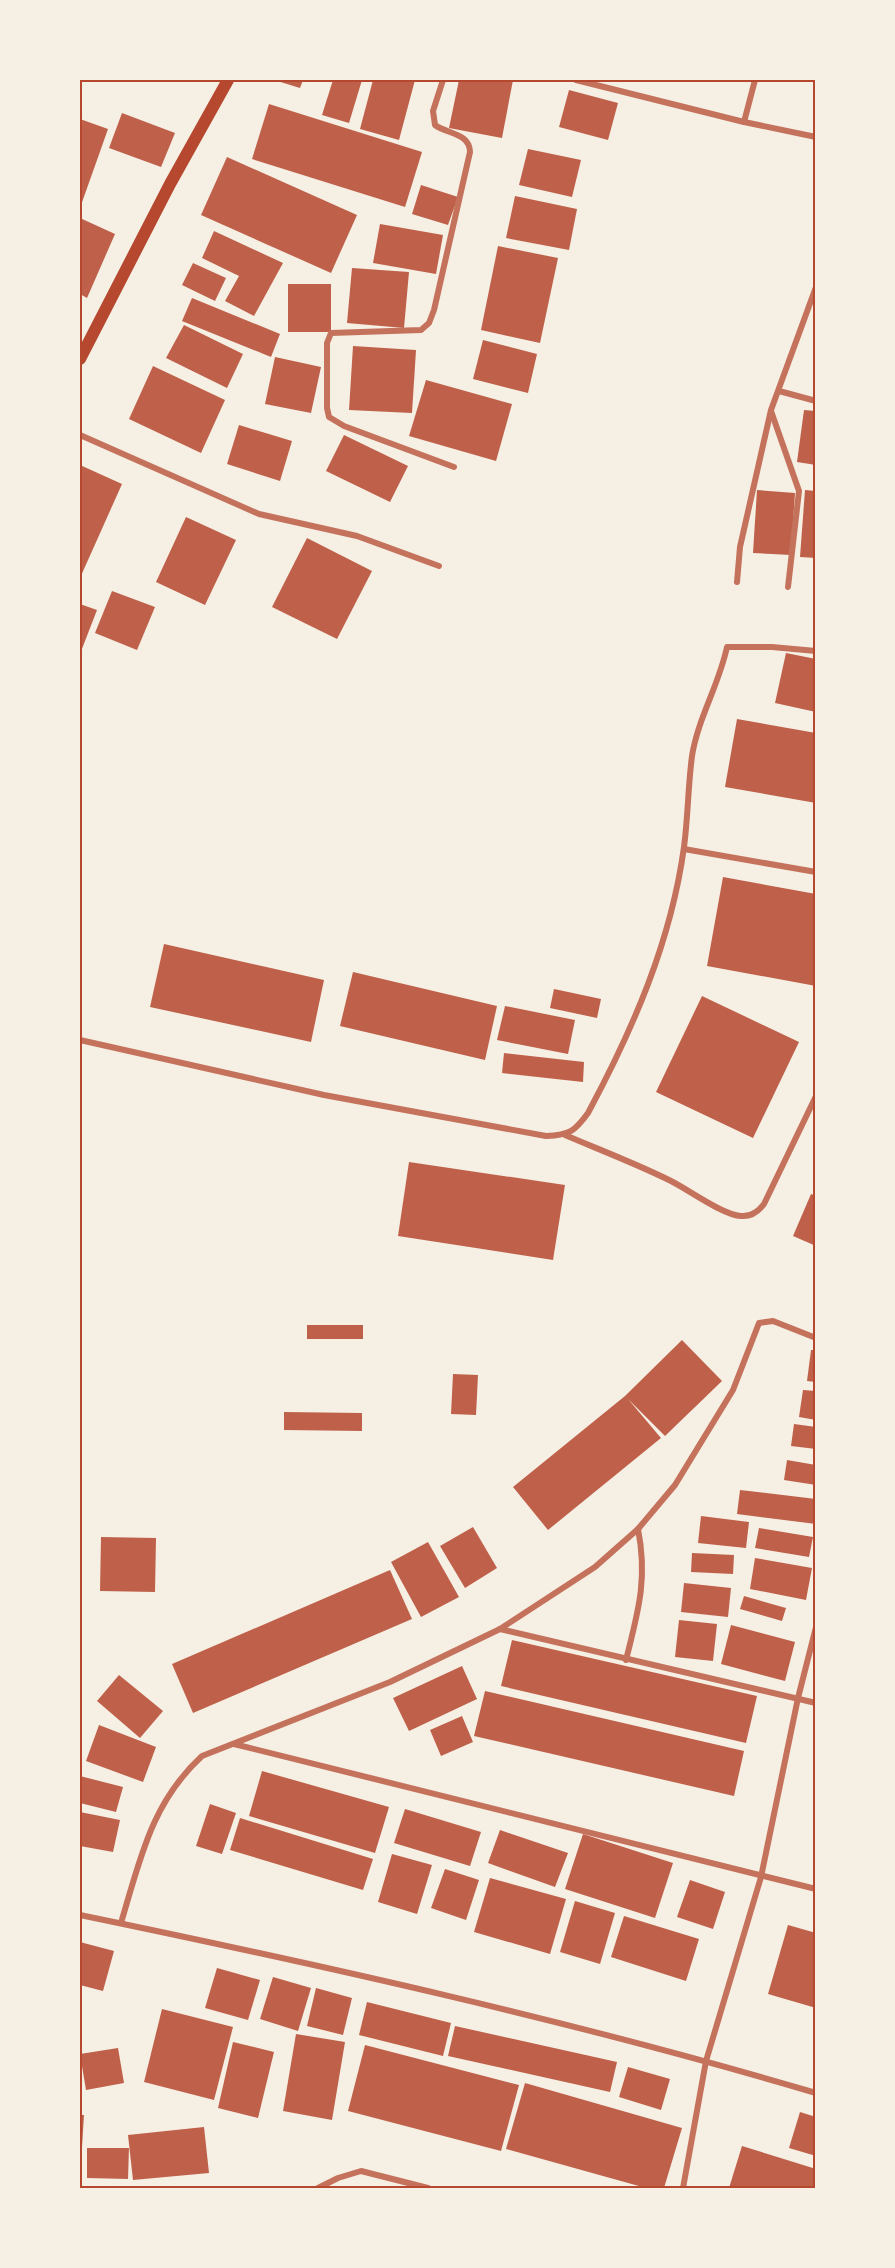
<svg xmlns="http://www.w3.org/2000/svg" width="895" height="2268" font-family="Cabin,sans-serif">
<rect width="100%" height="100%" fill="#f6efe4"/>
<g fill="#bf614a">
<path d="M274 80H303L300 88Z"/>
<path d="M333 80H362L349 123 322 115Z"/>
<path d="M373 80H415L399 140 360 129Z"/>
<path d="M459 80H513L502 138 449 128Z"/>
<path d="M569 90 618 103 608 140 559 127Z"/>
<path d="M269 104 422 152 405 207 252 159Z"/>
<path d="M122 113 175 133 161 167 109 148Z"/>
<path d="M80 119 108 129 80 208Z"/>
<path d="M528 149 581 160 572 197 519 185Z"/>
<path d="M227 157 357 215 331 273 201 215Z"/>
<path d="M421 185 458 197 448 225 412 214Z"/>
<path d="M515 196 577 209 569 250 506 238Z"/>
<path d="M80 218 115 234 87 298 80 294Z"/>
<path d="M380 224 443 235 436 274 373 263Z"/>
<path d="M214 231 283 263 254 316 225 301 239 276 202 258Z"/>
<path d="M498 246 558 258 540 343 481 330Z"/>
<path d="M193 263 226 278 215 301 182 285Z"/>
<path d="M352 268 409 272 404 328 347 323Z"/>
<rect x="288" y="284" width="43" height="48"/>
<path d="M192 298 280 334 271 357 182 321Z"/>
<path d="M184 325 243 354 227 388 166 358Z"/>
<path d="M483 340 537 354 528 393 473 379Z"/>
<path d="M353 346 416 350 412 413 349 410Z"/>
<path d="M275 357 321 367 311 413 265 404Z"/>
<path d="M153 366 225 400 201 453 129 419Z"/>
<path d="M426 380 512 404 496 461 409 436Z"/>
<path d="M804 410 816 411V465L797 462Z"/>
<path d="M239 425 292 441 280 481 227 464Z"/>
<path d="M344 435 408 466 390 502 326 471Z"/>
<path d="M80 465 122 484 80 578Z"/>
<path d="M757 490 795 493 791 555 753 553Z"/>
<path d="M805 490 816 491V558L800 557Z"/>
<path d="M186 517 236 540 205 605 156 582Z"/>
<path d="M307 538 372 571 337 639 272 607Z"/>
<path d="M112 591 155 607 137 650 95 633Z"/>
<path d="M80 604 97 610 80 654Z"/>
<path d="M786 653 816 659V712L775 703Z"/>
<path d="M737 719 816 733V803L725 787Z"/>
<path d="M723 877 816 894V986L707 966Z"/>
<path d="M164 944 324 980 311 1042 150 1007Z"/>
<path d="M353 972 497 1006 485 1060 340 1026Z"/>
<path d="M554 989 601 999 597 1018 550 1008Z"/>
<path d="M702 996 799 1042 753 1138 656 1092Z"/>
<path d="M505 1006 575 1020 568 1054 497 1040Z"/>
<path d="M504 1053 584 1062 583 1082 502 1073Z"/>
<path d="M409 1162 565 1185 553 1260 398 1236Z"/>
<path d="M811 1194 816 1196V1246L793 1236Z"/>
<rect x="307" y="1325" width="56" height="14"/>
<path d="M682 1340 722 1381 665 1436 628 1399 661 1438 548 1530 513 1487 625 1396Z"/>
<path d="M811 1350H816V1382L807 1381Z"/>
<path d="M453 1374 478 1375 476 1415 451 1414Z"/>
<path d="M803 1390 816 1391V1420L799 1417Z"/>
<path d="M284 1412 362 1413V1431L284 1430Z"/>
<path d="M794 1424 816 1427V1449L791 1446Z"/>
<path d="M787 1460 816 1465V1485L784 1480Z"/>
<path d="M740 1490 816 1499V1524L737 1514Z"/>
<path d="M701 1516 749 1522 746 1548 698 1543Z"/>
<path d="M473 1527 497 1568 465 1588 440 1546Z"/>
<path d="M759 1528 813 1537 809 1557 755 1548Z"/>
<path d="M101 1537 156 1538 155 1592 100 1591Z"/>
<path d="M428 1542 459 1597 421 1617 391 1562Z"/>
<path d="M692 1553 734 1555 733 1574 691 1572Z"/>
<path d="M755 1558 812 1568 806 1600 750 1589Z"/>
<path d="M390 1570 412 1619 193 1713 172 1664Z"/>
<path d="M684 1583 731 1588 728 1617 681 1612Z"/>
<path d="M744 1596 786 1608 782 1621 740 1609Z"/>
<path d="M679 1620 717 1624 713 1661 675 1657Z"/>
<path d="M731 1625 795 1642 785 1681 721 1664Z"/>
<path d="M512 1640 757 1696 746 1743 501 1686Z"/>
<path d="M462 1666 477 1699 409 1731 393 1698Z"/>
<path d="M119 1675 163 1711 140 1738 97 1701Z"/>
<path d="M485 1691 744 1751 734 1796 474 1736Z"/>
<path d="M462 1716 473 1742 441 1756 430 1730Z"/>
<path d="M99 1725 156 1747 143 1782 86 1761Z"/>
<path d="M262 1771 389 1807 375 1853 249 1816Z"/>
<path d="M80 1776 123 1787 116 1812 80 1803Z"/>
<path d="M210 1804 236 1813 222 1854 196 1846Z"/>
<path d="M405 1809 481 1832 470 1866 394 1843Z"/>
<path d="M80 1812 120 1820 113 1852 80 1846Z"/>
<path d="M240 1818 373 1859 363 1890 230 1850Z"/>
<path d="M500 1830 568 1853 555 1887 488 1863Z"/>
<path d="M583 1834 673 1863 655 1918 565 1889Z"/>
<path d="M392 1854 432 1865 417 1914 378 1902Z"/>
<path d="M445 1869 479 1880 466 1920 431 1908Z"/>
<path d="M490 1878 566 1899 550 1954 474 1932Z"/>
<path d="M690 1880 725 1892 713 1929 677 1917Z"/>
<path d="M575 1901 615 1913 600 1964 560 1952Z"/>
<path d="M624 1916 699 1939 686 1981 611 1957Z"/>
<path d="M788 1925 816 1933V2008L768 1994Z"/>
<path d="M80 1942 114 1951 103 1991 80 1985Z"/>
<path d="M217 1968 260 1980 248 2020 205 2008Z"/>
<path d="M273 1977 311 1988 298 2031 260 2019Z"/>
<path d="M316 1988 352 1998 343 2035 307 2026Z"/>
<path d="M367 2002 451 2023 443 2056 359 2035Z"/>
<path d="M162 2009 233 2027 214 2100 144 2082Z"/>
<path d="M455 2026 617 2062 610 2092 448 2056Z"/>
<path d="M296 2034 345 2042 332 2120 283 2111Z"/>
<path d="M233 2042 274 2052 258 2118 218 2108Z"/>
<path d="M365 2045 519 2085 501 2151 348 2111Z"/>
<path d="M118 2048 124 2083 86 2090 80 2054Z"/>
<path d="M628 2067 670 2079 661 2110 619 2097Z"/>
<path d="M525 2083 682 2128 664 2188H646L506 2149Z"/>
<path d="M800 2112 816 2117V2156L789 2148Z"/>
<path d="M80 2115H84L81 2163H80Z"/>
<path d="M204 2127 209 2173 133 2180 128 2135Z"/>
<path d="M742 2146 816 2169V2188H729Z"/>
<path d="M87 2148H129L128 2179 87 2178Z"/>
</g>
<g fill="none" stroke-linecap="round" stroke-linejoin="round">
<g stroke="#c5725c" stroke-width="6">
<path d="M443 80 433 111 435 125C447 134 470 133 470 152L434 310 429 323 421 330 331 333 327 343V408L329 417 344 426 454 467"/>
<path d="M576 80 744 122 816 137"/>
<path d="M744 122 755 80"/>
<path d="M779 391 816 401"/>
<path d="M771 411 799 491 788 587"/>
<path d="M80 435 259 514 357 536 439 566"/>
<path d="M737 582 740 547 771 410 816 287"/>
<path d="M684 849 816 872"/>
<path d="M80 1040 324 1095 546 1136C570 1135 575 1131 588 1113 633 1029 671 942 684 847 688 817 688 786 692 756 698 718 719 685 727 647H772L816 651"/>
<path d="M565 1135C600 1150 637 1164 671 1181 689 1190 723 1215 741 1216 751 1217 758 1212 764 1204L816 1096"/>
<path d="M500 1629 816 1703"/>
<path d="M626 1660C638 1612 648 1579 638 1529"/>
<path d="M234 1744 816 1889"/>
<path d="M80 1915C326 1966 573 2021 816 2093"/>
<path d="M121 1923C140 1860 151 1803 202 1756L390 1682 500 1629 595 1567 638 1529 675 1485 733 1390 759 1323 773 1321 816 1338"/>
<path d="M318 2188 338 2178 361 2171 428 2188"/>
<path d="M683 2188 706 2061 761 1877 798 1698 816 1627"/>
</g>
<path stroke="#b5482f" stroke-width="12" d="M80 359 170 184 228 80"/>
</g>
<rect width="895" height="2268" fill="none" stroke="#f6efe4" stroke-width="162"/>
<rect x="81" y="81" width="733" height="2106" fill="none" stroke="#b5482f" stroke-width="2"/>
</svg>
